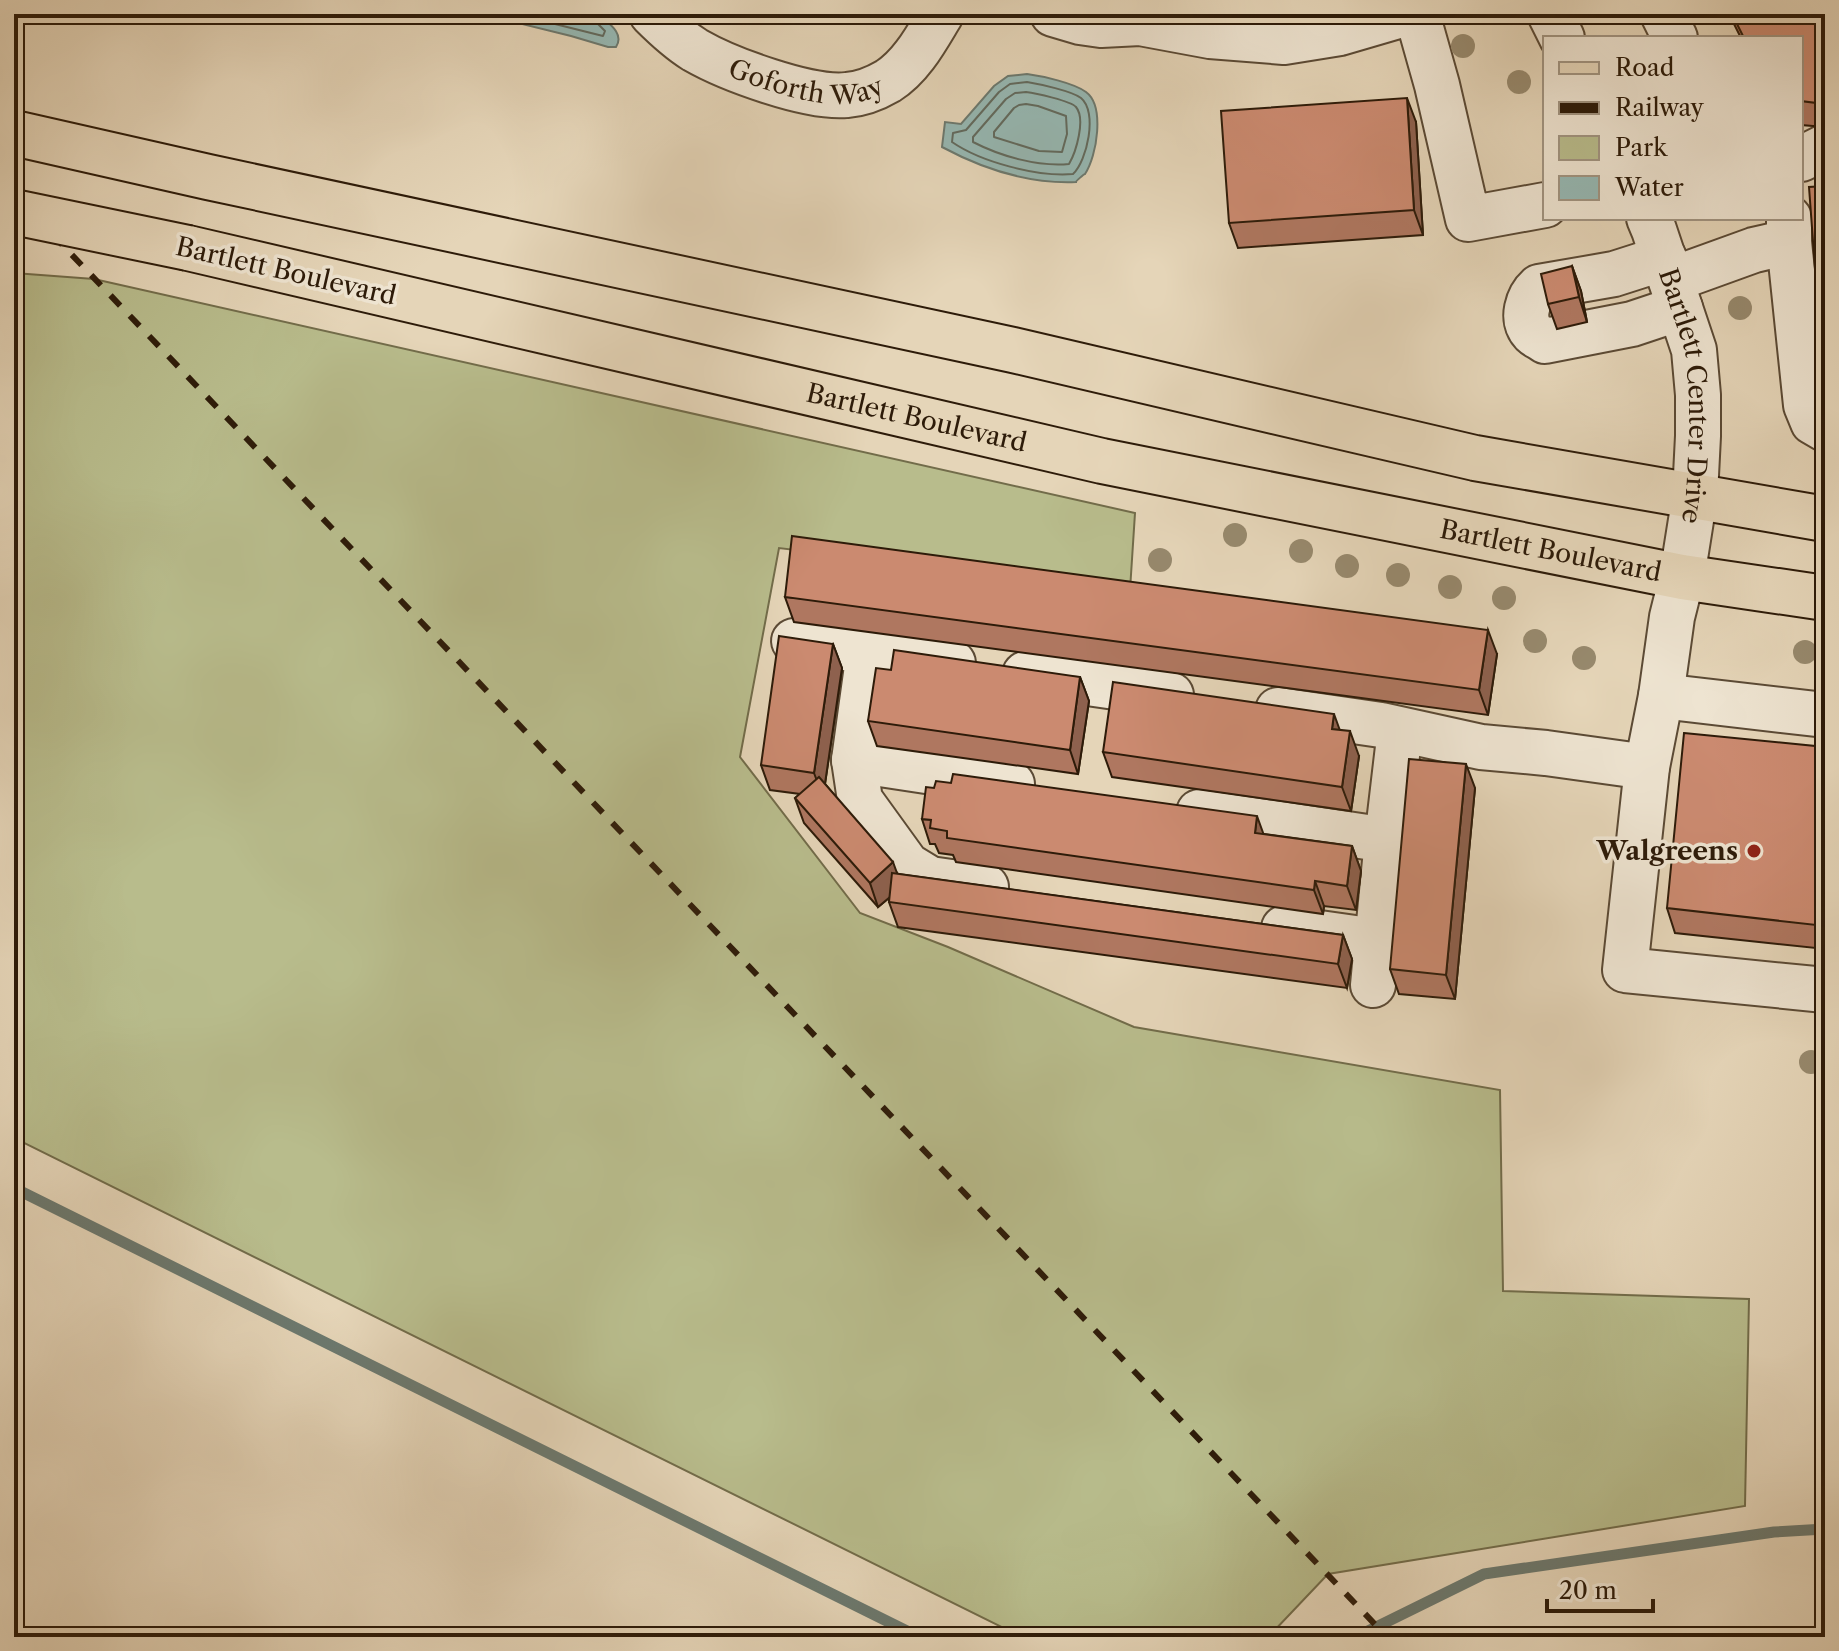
<svg xmlns="http://www.w3.org/2000/svg" width="1839" height="1651" font-family="'Libre Caslon Text',serif">
<rect width="100%" height="100%" fill="#e5d5b8"/>
<filter id="stains"><feTurbulence type="fractalNoise" baseFrequency=".0025" numOctaves="4"/><feColorMatrix values="0 0 0 0 .2 0 0 0 0 .09 0 0 0 0 .02 0 0 0 .5 -.17"/></filter>
<radialGradient id="worn" r=".72"><stop offset=".6" stop-color="#630" stop-opacity="0"/><stop offset="1" stop-color="#630" stop-opacity=".3"/></radialGradient>
<path fill="#b8bc8c" stroke="#726c4a" stroke-width="2" d="M14 273 94 279 1135 513 1130 590 779 548 740 757 860 913 948 947 1134 1027 1500 1090 1503 1291 1749 1299 1745 1506 1328 1574 1272 1633 1215 1637H1022L14 1138Z"/>
<g fill="#96b8b3" stroke="#6c796f" stroke-width="2">
<path d="M482 14H598C608 23 625 33 616 47H608L571 36Z"/>
<path d="M1027 74C1042 76 1074 83 1086 92 1105 106 1097 156 1085 174 1084 174 1076 181 1076 182 1028 184 983 169 942 147L945 122 961 124 994 86 1008 76Z"/>
</g>
<g fill="none" stroke-linecap="round" stroke-linejoin="round">
<g stroke="#626a5e" stroke-width="2">
<path d="M515 14 603 36 605 31 595 21 594 14"/>
<path d="M1027 82C1039 84 1072 91 1081 98 1098 112 1087 161 1073 174 1037 177 981 162 952 142L953 133 966 130 999 92 1010 84Z"/>
<path d="M1026 92C1035 93 1071 101 1076 107 1086 119 1076 152 1069 164 1038 167 1000 156 973 142V137L1006 99 1015 93Z"/>
<path d="M1026 104 1038 106 1066 116 1067 134 1062 152 1039 151 994 137V132L1014 108 1019 105Z"/>
</g>
<g stroke="#6c796f" stroke-width="11">
<path d="M14 1188 919 1637"/>
<path d="M1356 1637 1484 1574 1774 1532 1825 1529"/>
</g>
<defs>
<g id="minor">
<path id="s1" d="M652 14C665 27 679 40 695 50 728 69 809 99 847 95 861 94 876 88 888 81 912 66 927 37 941 14"/>
<path d="M1053 14 1080 22 1101 25 1140 23 1210 36 1284 42 1340 33 1405 14"/>
<path d="M1417 14 1437 85 1468 219 1545 205"/>
<path d="M1550 14 1562 38"/>
<path d="M1663 14 1675 38"/>
<path d="M1801 159 1825 147"/>
<path id="s2" d="M1649 218 1654 230 1694 350 1698 395V436L1695 495 1682 577 1672 617 1661 696 1647 767 1625 970 1825 990"/>
<path d="M1789 218V242L1806 405 1813 422 1825 429"/>
<path d="M1664 258 1614 274 1539 287C1528 297 1520 319 1533 333 1536 336 1541 338 1545 341L1632 324 1680 308"/>
<path d="M1671 280 1754 250 1789 242"/>
<path d="M794 641 953 663"/>
<path d="M869 652 854 760 860 800 907 865 930 879 986 887"/>
<path d="M1025 674 1171 695"/>
<path d="M1661 696 1825 715"/>
<path d="M1278 710 1381 725 1481 747 1546 753 1647 767"/>
<path d="M854 760 1012 784"/>
<path d="M1199 812 1387 840"/>
<path d="M1284 928 1376 941"/>
<path d="M1373 985 1387 840 1400 730"/>
</g>
<g id="major">
<path d="M14 133 208 177 1013 350 1475 458 1825 519"/>
<path id="s3" d="M188 248 1102 461 1682 577 1825 598"/>
</g>
</defs>
<use href="#minor" stroke="#5b4a35" stroke-width="48"/>
<use href="#major" stroke="#2d1b09" stroke-width="48"/>
<use href="#minor" stroke="#eee4d1" stroke-width="44"/>
<use href="#major" stroke="#e5d5b8" stroke-width="44"/>
<path stroke="#2d1b09" stroke-width="6" stroke-dasharray="14 14" stroke-linecap="butt" d="M14 194 1387 1637"/>
<defs>
<path id="major-bridge" d="M14 212 188 248"/>
</defs>
<use href="#major-bridge" stroke="#2d1b09" stroke-width="48" stroke-linecap="butt"/>
<use href="#major-bridge" stroke="#e5d5b8" stroke-width="44"/>
</g>
<g fill="#97896d">
<circle cx="1463" cy="46" r="12"/>
<circle cx="1519" cy="82" r="12"/>
<circle cx="1740" cy="308" r="12"/>
<circle cx="1235" cy="535" r="12"/>
<circle cx="1301" cy="551" r="12"/>
<circle cx="1160" cy="560" r="12"/>
<circle cx="1347" cy="566" r="12"/>
<circle cx="1398" cy="575" r="12"/>
<circle cx="1450" cy="587" r="12"/>
<circle cx="1504" cy="598" r="12"/>
<circle cx="1535" cy="641" r="12"/>
<circle cx="1805" cy="652" r="12"/>
<circle cx="1584" cy="658" r="12"/>
<circle cx="1811" cy="1062" r="12"/>
</g>
<g fill="#af7760" stroke="#2d1b09" stroke-width="2">
<path d="M1729 14H1825V127L1801 125V38H1741Z"/>
<path d="M1416 122 1423 235 1238 248 1229 223Z"/>
<path d="M1572 266 1581 291 1587 322 1557 329 1548 304Z"/>
<path d="M785 597 1497 654 1488 715 794 622Z"/>
<path d="M833 644 842 668 825 784 898 874 1343 935 1352 959 1347 988 898 927 889 902V898L878 907 804 823 795 798 800 794 770 790 761 765Z"/>
<path d="M891 670 1080 677 1089 701 1078 774 877 746 868 721Z"/>
<path d="M1825 747V949L1675 933 1667 908Z"/>
<path d="M1103 752 1359 756 1351 811 1112 777Z"/>
<path d="M1475 788 1455 999 1399 994 1390 969Z"/>
<path d="M922 819 1264 834 1352 846 1361 871 1356 910 1324 906 1323 914 956 862 953 855 939 853 935 844H930Z"/>
</g>
<g fill="#8e614e" stroke="#2d1b09" stroke-width="2">
<path d="M1407 98 1416 122 1423 235 1414 210Z"/>
<path d="M1572 266 1581 291 1587 322 1579 297Z"/>
<path d="M1488 630 1497 654 1488 715 1479 690Z"/>
<path d="M833 644 842 668 823 797 814 773Z"/>
<path d="M1080 677 1089 701 1078 774 1070 750Z"/>
<path d="M1334 714 1343 739 1332 729Z"/>
<path d="M1350 731 1359 756 1351 811 1342 787Z"/>
<path d="M1466 764 1475 788 1455 999 1446 975Z"/>
<path d="M1257 816 1266 841 1255 833Z"/>
<path d="M1352 846 1361 871 1356 910 1347 886Z"/>
<path d="M893 862 902 887 878 907 870 883Z"/>
<path d="M1315 881 1324 906 1323 914 1314 890Z"/>
<path d="M1343 935 1352 959 1347 988 1338 964Z"/>
</g>
<g fill="#cb8a70" stroke="#2d1b09" stroke-width="2">
<path d="M1732 14H1825V104L1801 101V38H1744Z"/>
<path d="M1407 98 1414 210 1229 223 1221 111Z"/>
<path d="M1825 186V363H1822L1809 187Z"/>
<path d="M1572 266 1579 297 1548 304 1541 274Z"/>
<path d="M792 536 1488 630 1479 690 785 597Z"/>
<path d="M779 636 833 644 814 773 761 765Z"/>
<path d="M894 650 1080 677 1070 750 868 721 876 668 891 670Z"/>
<path d="M1113 682 1334 714 1332 729 1350 731 1342 787 1103 752Z"/>
<path d="M1684 733 1825 747V926L1667 908Z"/>
<path d="M1409 759 1466 764 1446 975 1390 969Z"/>
<path d="M953 774 1257 816 1255 833 1352 846 1347 886 1315 881 1314 890 947 838V831L930 828 931 820 922 819 926 787 934 788 936 781 951 783Z"/>
<path d="M819 777 893 862 870 883 795 798Z"/>
<path d="M892 873 1343 935 1338 964 889 902Z"/>
</g>
<circle fill="#8f2418" stroke="#eee4d1" stroke-width="3" cx="1754" cy="851" r="8"/>
<g text-anchor="middle" stroke-width="7" stroke-linejoin="round" paint-order="stroke">
<g font-size="26" fill="#2d1b09" stroke="#eee4d1">
<text dy="9" stroke="none"><textPath href="#s1" startOffset="174">Goforth Way</textPath></text>
<text transform="translate(286 271) rotate(13)" y="9">Bartlett Boulevard</text>
<text dy="9" stroke="none"><textPath href="#s2" startOffset="184">Bartlett Center Drive</textPath></text>
<text dy="9" stroke="none"><textPath href="#s3" startOffset="748">Bartlett Boulevard</textPath></text>
<text dy="9" stroke="none"><textPath href="#s3" startOffset="1396">Bartlett Boulevard</textPath></text>
</g>
<g font-size="26" font-weight="bold" fill="#2d1b09" stroke="#eee4d1" text-anchor="end">
<text x="1738" y="860">Walgreens</text>
</g>
</g>
<rect width="1839" height="1651" fill="none" stroke="#e5d5b8" stroke-width="48"/>
<rect x="16" y="16" width="1807" height="1619" fill="none" stroke="#2d1b09" stroke-width="4"/>
<rect x="24" y="24" width="1791" height="1603" fill="none" stroke="#2d1b09" stroke-width="2"/>
<rect x="1543" y="36" width="260" height="184" fill="#eee4d1" stroke="#a19481" stroke-width="2"/>
<rect x="1559" y="62" width="40" height="12" fill="#e5d5b8" stroke="#a19481" stroke-width="2"/>
<text x="1615" y="76" font-size="24" fill="#2d1b09">Road</text>
<rect x="1559" y="102" width="40" height="12" fill="#2d1b09" stroke="#a19481" stroke-width="2"/>
<text x="1615" y="116" font-size="24" fill="#2d1b09">Railway</text>
<rect x="1559" y="136" width="40" height="24" fill="#b8bc8c" stroke="#a19481" stroke-width="2"/>
<text x="1615" y="156" font-size="24" fill="#2d1b09">Park</text>
<rect x="1559" y="176" width="40" height="24" fill="#96b8b3" stroke="#a19481" stroke-width="2"/>
<text x="1615" y="196" font-size="24" fill="#2d1b09">Water</text>
<path d="M1547 1599v12h106v-12" fill="none" stroke="#2d1b09" stroke-width="4"/>
<text x="1559" y="1599" font-size="24" fill="#2d1b09" stroke="#eee4d1" stroke-width="6" paint-order="stroke">20 m</text>
<rect width="100%" height="100%" filter="url(#stains)"/>
<rect width="100%" height="100%" fill="url(#worn)"/>
</svg>
